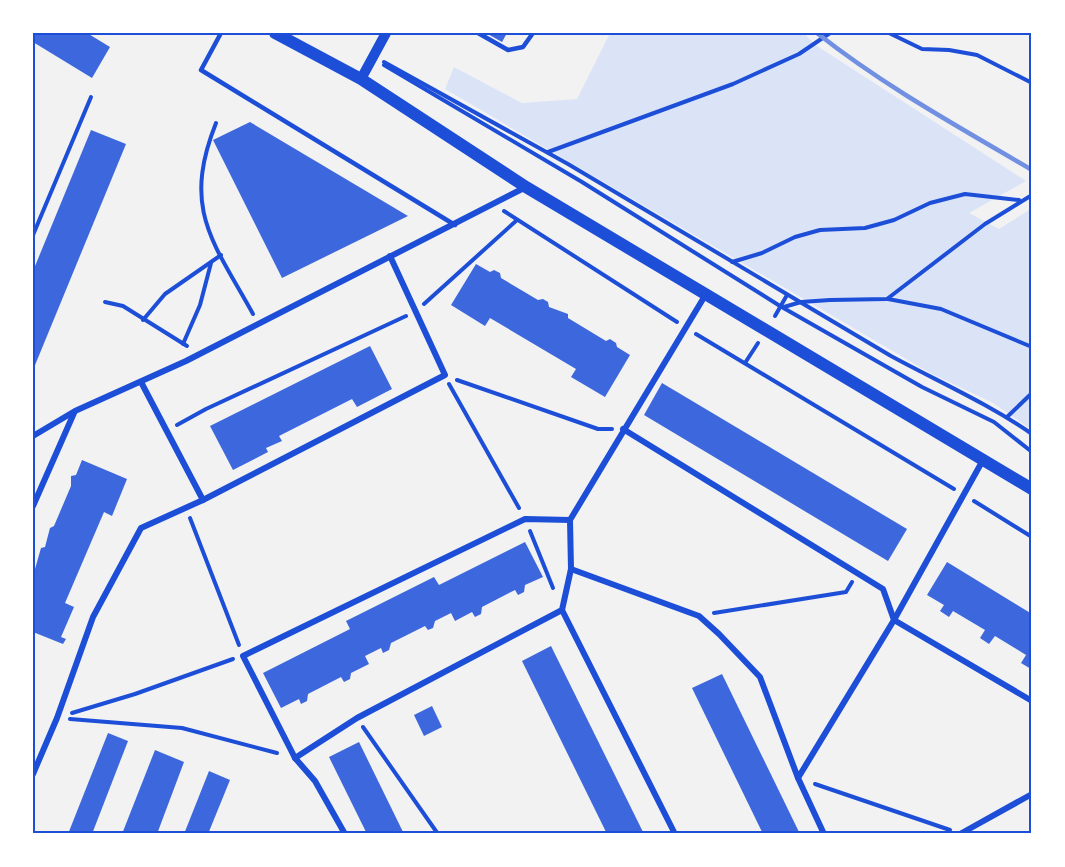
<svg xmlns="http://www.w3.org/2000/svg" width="1065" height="867" font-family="'Titillium Web',sans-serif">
<rect width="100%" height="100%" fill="#f2f2f2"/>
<path fill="#dbe4f7" d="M610 33H804L814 44 1026 181 969 213 999 229 1032 208V430L993 403 930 373 445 89 454 67 522 103 577 99Z"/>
<g fill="#3d67dc">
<path d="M33 33H87L110 47 92 78 33 42Z"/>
<path d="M486 33H507L502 42Z"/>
<path d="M250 122 408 216 282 278 213 140Z"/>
<path d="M91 130 126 144 33 370V271Z"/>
<path d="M476 264 490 272 494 270 500 273 501 278 538 300 543 299 548 302 549 307 568 314V318L606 341 610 339 616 343 617 347 630 355 605 397 571 377 576 369 490 318 485 326 451 305Z"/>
<path d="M370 346 392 389 357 407 352 399 279 436 282 441 266 448 268 452 233 470 210 426Z"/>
<path d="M662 383 907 529 888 561 644 415Z"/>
<path d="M82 460 127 479 112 516 104 512 65 603 74 607 61 637 66 639 63 644 33 632V576L41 548 45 547 50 528 54 526 71 486V476L76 475Z"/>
<path d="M525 542 543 577 525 585 524 592 518 595 515 590 482 607 481 614 475 617 472 612 455 621 451 613 435 621 433 628 428 630 425 626 391 643 389 650 383 653 381 648 365 656 369 664 351 673 350 679 344 682 341 677 308 694 307 701 301 704 299 699 281 708 263 673 350 629 346 621 434 577 439 585Z"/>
<path d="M947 562 1032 614 1031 669 1021 663 1026 655 995 636 989 644 980 638 985 630 953 611 949 617 940 611 944 605 927 595Z"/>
<path d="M551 646 644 834H607L522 661Z"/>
<path d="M722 674 800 834H763L692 688Z"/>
<path d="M432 706 442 727 424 736 414 715Z"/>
<path d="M108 733 128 741 92 834H68Z"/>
<path d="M359 742 404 834H367L329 757Z"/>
<path d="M155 750 184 762 157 834H122Z"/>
<path d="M209 771 230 780 208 834H184Z"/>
</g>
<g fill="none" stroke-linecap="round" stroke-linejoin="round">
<g stroke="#1d4ed8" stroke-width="4">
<path d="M889 33 922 49 949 50 977 55 1032 83"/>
<path d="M384 62 568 164 891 356C939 382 987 403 1032 434"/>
<path d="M384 65 582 182 780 306 922 387 994 422 1032 452"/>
<path d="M216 123C182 209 212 240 253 314"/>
<path d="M548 152 733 84 799 54 830 33"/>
<path d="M504 211 677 322"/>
<path d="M33 235 91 97"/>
<path d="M732 262 762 253 795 237 820 230 865 228 894 220 930 203 965 194 1019 200"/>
<path d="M888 299 941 309 1032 347"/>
<path d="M105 302 123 306 187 346"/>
<path d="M424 304 517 220"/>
<path d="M784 307 801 302 830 300 887 299 985 224 1032 195"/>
<path d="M775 316 787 295"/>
<path d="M143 320 165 294 221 255"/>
<path d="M696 334 954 489"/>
<path d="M183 344 200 305 211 263"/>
<path d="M745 363 758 343"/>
<path d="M457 380 598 429H612"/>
<path d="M449 384 519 508"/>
<path d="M1007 417 1032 393"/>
<path d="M177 425 206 409 406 316"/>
<path d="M974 501 1032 537"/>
<path d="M190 518 239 645"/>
<path d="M530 531 553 588"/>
<path d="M714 613 846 592 852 582"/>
<path d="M72 713 135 694 233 659"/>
<path d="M70 719 182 728 277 753"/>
<path d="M363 727 438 834"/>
<path d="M815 784 950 830"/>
</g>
<g stroke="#1d4ed8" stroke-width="4.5">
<path d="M221 33 201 70 455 225"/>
<path d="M478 33 508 50 523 47 533 33"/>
</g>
<g stroke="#1d4ed8" stroke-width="6">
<path d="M141 382 203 500"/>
<path d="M623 429 883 589 894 620 1032 701"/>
<path d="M33 436 75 411 186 361 526 187"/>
<path d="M33 506 74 413"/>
<path d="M570 520 571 569 562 610 357 718 295 758 243 656 525 519 570 520 706 294"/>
<path d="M571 569 699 616 719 634 760 677 798 778 894 620 983 460"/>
<path d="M562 610 675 834"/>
<path d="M295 758 315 781 345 834"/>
<path d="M33 774 57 718 93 617 141 528 203 500 445 375 390 256"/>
<path d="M798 778 824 834"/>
<path d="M960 834 1032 794"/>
</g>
<path stroke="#1d4ed8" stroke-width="10" d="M361 79 386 33"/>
<path stroke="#1d4ed8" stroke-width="12" d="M275 33 361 79 526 187 1032 489"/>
<path stroke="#7290e2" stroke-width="4.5" d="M817 33C884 86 959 127 1032 170"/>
</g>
<rect width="1065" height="867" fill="none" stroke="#ffffff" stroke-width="69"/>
<rect x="34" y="34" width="996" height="798" fill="none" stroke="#1d4ed8" stroke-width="2"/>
</svg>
